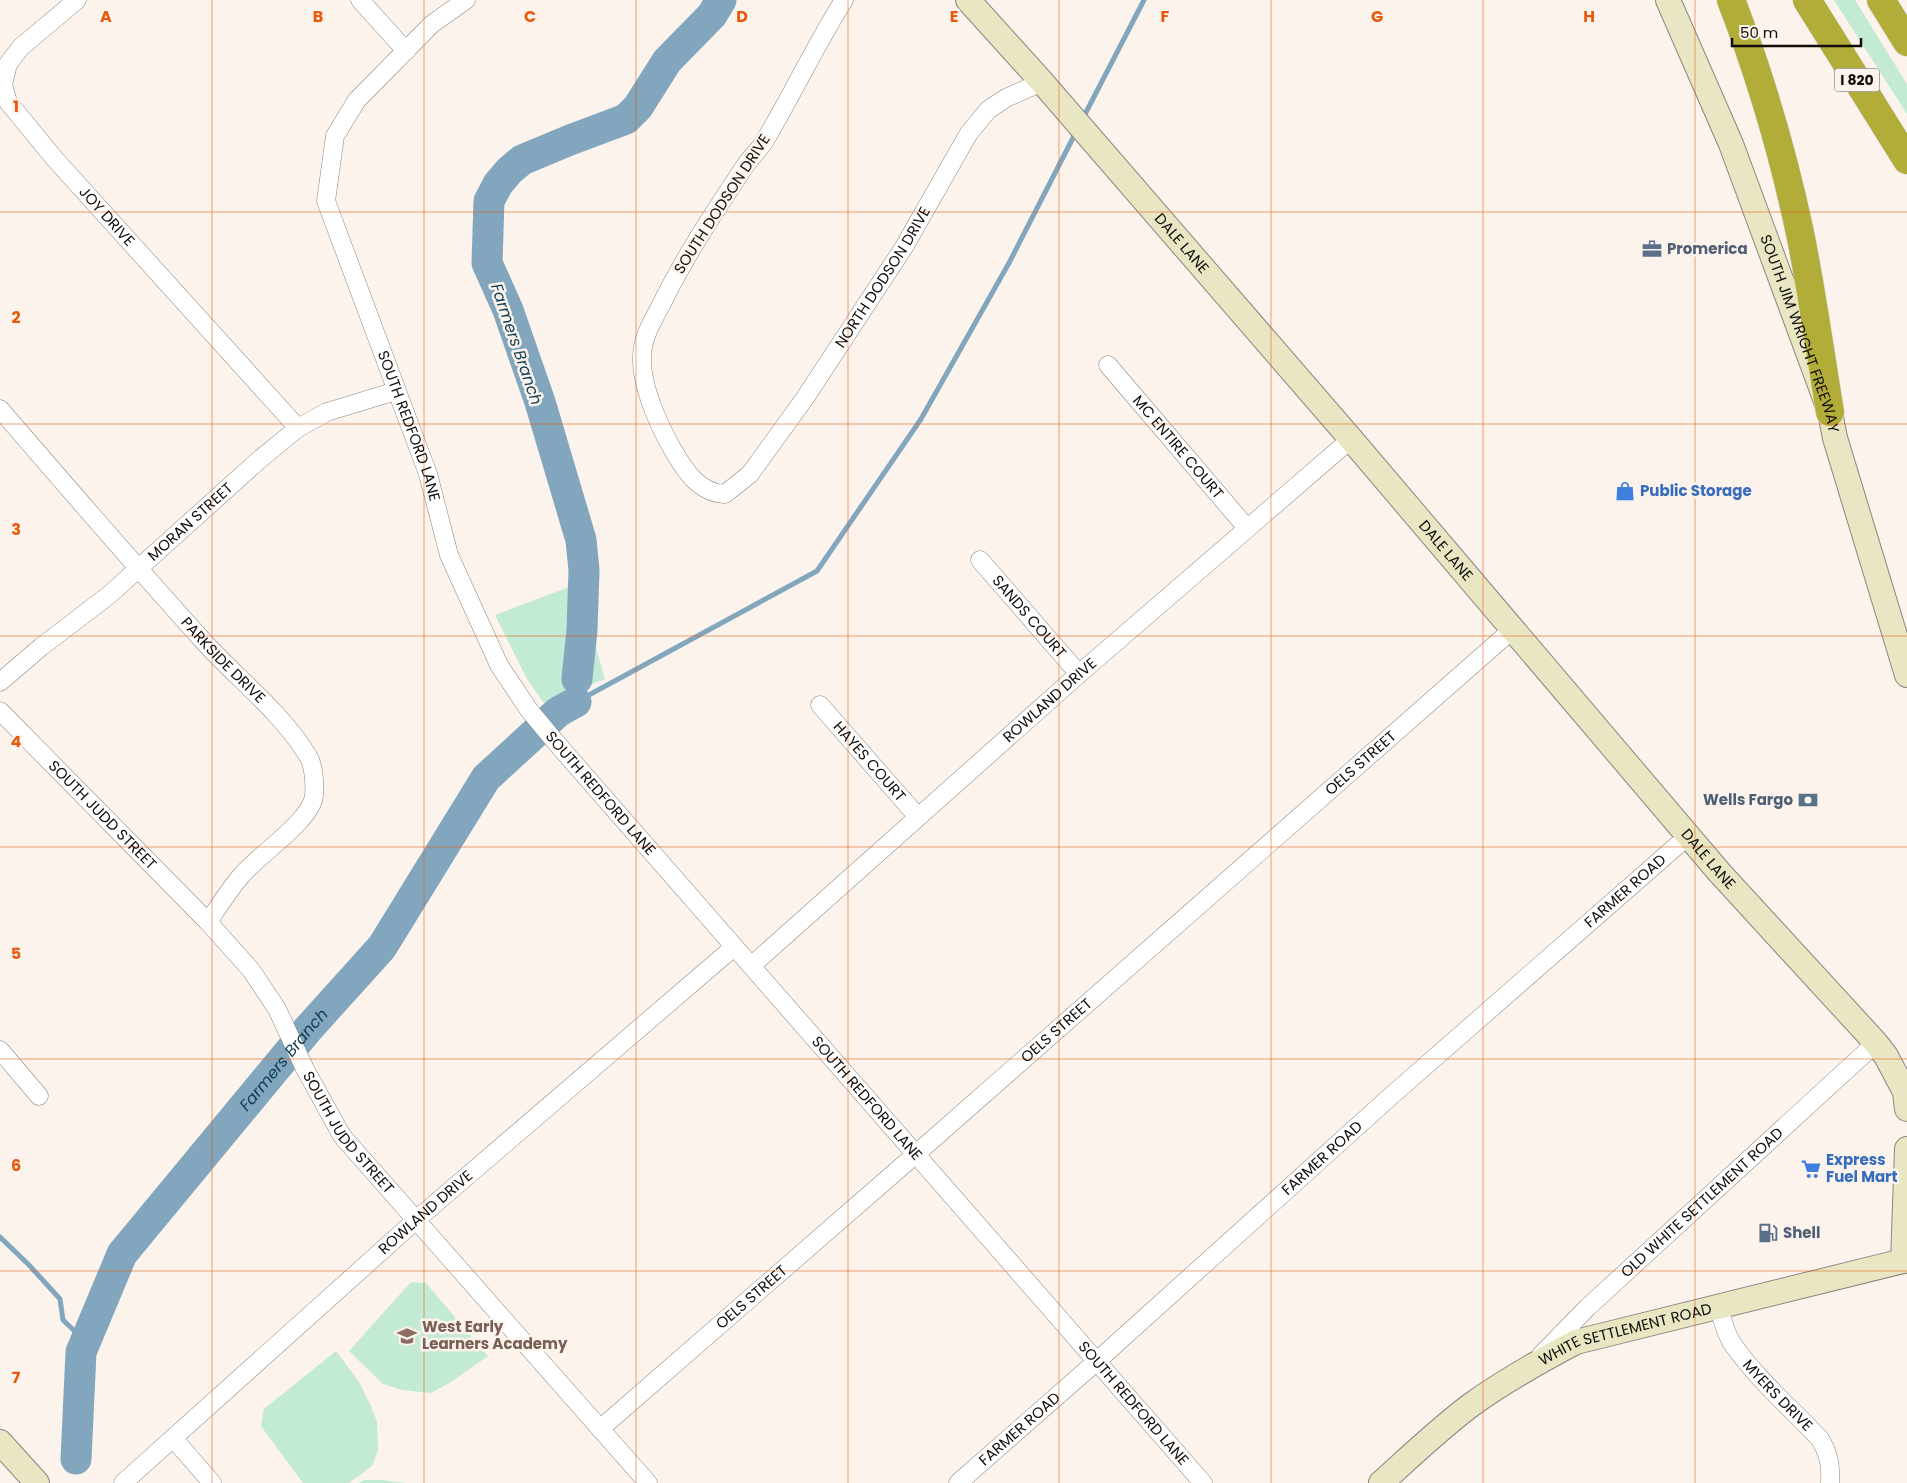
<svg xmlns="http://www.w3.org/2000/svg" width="1907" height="1483" font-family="Poppins,sans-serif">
<rect width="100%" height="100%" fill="#fbf3ec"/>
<g fill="#c2ead5">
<path d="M1834 0H1855L1907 84V114Z"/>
<path d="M577 584 605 679 544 703 527 679 495 615Z"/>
<path d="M411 1282 426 1283 488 1356 451 1382 431 1393 402 1390 383 1384 349 1351Z"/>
<path d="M336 1351 359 1382 370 1404 377 1422 378 1450 372 1466 349 1483H303L261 1426 264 1409Z"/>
<path d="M364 1480H381L406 1483H359Z"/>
</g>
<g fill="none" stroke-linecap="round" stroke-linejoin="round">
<g stroke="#82a6bd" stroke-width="5">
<path d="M1082 120 1144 0"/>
<path d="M576 702 817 571 921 419 1009 263 1076 132"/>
<path d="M576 702 578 688"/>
<path d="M0 1237 29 1265 60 1299 63 1320 85 1341"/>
</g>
<g stroke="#82a6bd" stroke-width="31">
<path d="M577 679 582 630 584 570 581 540 540 402 508 310 487 263 489 201 498 184 509 171 522 160 570 140 626 119 638 107 667 61 712 15 721 0"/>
<path id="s1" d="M76 1459 81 1352 122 1254 308 1029 382 947 486 778 558 712 576 702"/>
</g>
<defs>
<g id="street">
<path id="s2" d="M77 0 21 47 8 64 3 85 8 102 54 158 298 428"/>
<path d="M360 0 406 51"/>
<path id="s3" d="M466 0 432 24 357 100 335 136 326 201 428 474 449 555 499 665 529 710 559 746 1203 1483"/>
<path id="s4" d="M844 0C815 46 792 95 764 142 759 150 751 157 745 166 715 211 685 256 661 305 652 322 642 338 642 358 641 386 659 426 673 450 685 471 699 493 725 494L750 474 805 398 904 247 969 133 988 110 1006 98 1042 82"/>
<path id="s5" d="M1108 365 1247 528"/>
<path id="s6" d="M0 409C68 488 136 567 206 644 240 681 282 713 308 756 314 765 315 785 314 796 311 821 258 855 241 876 229 890 219 906 208 922"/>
<path id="s7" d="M980 560 1079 674"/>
<path id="s8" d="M0 682 41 647 109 595 259 460 298 428 327 412 396 391"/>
<path id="s9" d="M820 705 918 817"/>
<path id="s10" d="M0 711 208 922 251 970 277 1009 305 1069 342 1136 648 1483"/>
<path id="s11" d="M751 966 1079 674 1351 439"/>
<path d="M0 1050 39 1096"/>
<path id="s12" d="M1719 1306C1722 1320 1726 1335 1734 1346 1758 1380 1792 1409 1820 1439 1829 1454 1831 1466 1830 1483"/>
<path id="s13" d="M1541 1355 1588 1307 1876 1043"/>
<path id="s14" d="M600 1429 916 1154 1513 629"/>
<path d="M173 1438 212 1483"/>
<path id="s15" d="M123 1483 416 1220 734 947"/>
<path id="s16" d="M958 1483 1097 1361 1391 1096 1688 836"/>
</g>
<g id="secondary">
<path id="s17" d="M968 0 1042 82 1351 439 1719 872 1876 1043 1886 1056 1905 1092 1907 1109"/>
<path id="s18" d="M1668 0 1731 144 1830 412 1835 438 1907 675"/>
<path d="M1903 1261 1907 1149"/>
<path d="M0 1442 37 1483"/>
<path id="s19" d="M1381 1483C1411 1456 1439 1429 1471 1405 1504 1381 1540 1361 1576 1342L1907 1260"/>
</g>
<g id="highway">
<path d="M1731 0C1760 75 1783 153 1800 233 1812 292 1820 352 1830 412"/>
<path d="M1807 0 1907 160"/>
<path d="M1881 0 1907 42"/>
</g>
</defs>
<use href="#street" stroke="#8d857f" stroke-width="19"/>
<use href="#secondary" stroke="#8d857f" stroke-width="26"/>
<use href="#highway" stroke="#d4d3d3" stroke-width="29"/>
<use href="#street" stroke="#fff" stroke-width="18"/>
<use href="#secondary" stroke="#e8e6c3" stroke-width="24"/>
<use href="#highway" stroke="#b2ad38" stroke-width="28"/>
</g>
<path fill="none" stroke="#e8590c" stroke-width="1" stroke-opacity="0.55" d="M212 0V1483M424 0V1483M636 0V1483M848 0V1483M1059 0V1483M1271 0V1483M1483 0V1483M1695 0V1483M0 212H1907M0 424H1907M0 636H1907M0 847H1907M0 1059H1907M0 1271H1907"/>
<defs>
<symbol id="office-bare" viewBox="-9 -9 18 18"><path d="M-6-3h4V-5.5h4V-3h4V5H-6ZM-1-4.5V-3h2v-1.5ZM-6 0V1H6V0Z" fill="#5c6f8a" stroke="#fbf3ec" stroke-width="2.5" paint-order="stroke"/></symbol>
<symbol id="shop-bare" viewBox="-9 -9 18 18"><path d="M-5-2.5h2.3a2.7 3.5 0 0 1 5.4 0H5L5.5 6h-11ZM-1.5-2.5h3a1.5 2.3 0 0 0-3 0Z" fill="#3f7fe0" stroke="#fbf3ec" stroke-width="2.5" paint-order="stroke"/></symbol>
<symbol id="bank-bare" viewBox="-9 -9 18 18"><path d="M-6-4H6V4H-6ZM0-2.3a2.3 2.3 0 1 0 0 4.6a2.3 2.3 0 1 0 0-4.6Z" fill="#5c6f8a" stroke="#fbf3ec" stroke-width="2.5" paint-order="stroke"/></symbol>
<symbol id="supermarket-bare" viewBox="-9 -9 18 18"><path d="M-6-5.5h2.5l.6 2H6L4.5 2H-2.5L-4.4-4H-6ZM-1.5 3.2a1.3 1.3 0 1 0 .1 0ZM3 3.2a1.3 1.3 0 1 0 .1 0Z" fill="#3f7fe0" stroke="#fbf3ec" stroke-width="2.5" paint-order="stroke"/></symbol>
<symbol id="fuel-bare" viewBox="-9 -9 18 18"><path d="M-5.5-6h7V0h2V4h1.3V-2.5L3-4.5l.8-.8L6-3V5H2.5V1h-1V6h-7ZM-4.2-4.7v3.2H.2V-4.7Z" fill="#5c6f8a" stroke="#fbf3ec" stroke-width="2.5" paint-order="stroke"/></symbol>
<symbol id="school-bare" viewBox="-9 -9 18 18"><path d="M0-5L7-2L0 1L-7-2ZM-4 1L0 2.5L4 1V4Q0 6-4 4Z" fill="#8d6e63" stroke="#fbf3ec" stroke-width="2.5" paint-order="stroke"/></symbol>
</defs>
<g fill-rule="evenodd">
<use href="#office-bare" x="1638" y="235" width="28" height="28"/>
<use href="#shop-bare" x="1611" y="477" width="28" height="28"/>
<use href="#bank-bare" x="1794" y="786" width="28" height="28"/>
<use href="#supermarket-bare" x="1797" y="1155" width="28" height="28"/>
<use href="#fuel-bare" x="1754" y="1219" width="28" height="28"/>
<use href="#school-bare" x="393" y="1322" width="28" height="28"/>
</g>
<g text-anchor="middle" stroke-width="5" stroke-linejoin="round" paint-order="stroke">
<rect fill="#fbf3ec" stroke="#56524e" stroke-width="1" x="1834.5" y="68.5" width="45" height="23" rx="4"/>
<g font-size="14" font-weight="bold" fill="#100d0b">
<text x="1857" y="85">I 820</text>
</g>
<g font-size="15" fill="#100d0b" stroke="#fbf3ec">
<text transform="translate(722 204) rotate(-57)" y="5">SOUTH DODSON DRIVE</text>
<text dy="5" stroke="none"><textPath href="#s2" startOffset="285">JOY DRIVE</textPath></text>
<text dy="5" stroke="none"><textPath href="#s17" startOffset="324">DALE LANE</textPath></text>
<text dy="5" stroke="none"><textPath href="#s4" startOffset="852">NORTH DODSON DRIVE</textPath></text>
<text dy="5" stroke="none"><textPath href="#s18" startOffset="359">SOUTH JIM WRIGHT FREEWAY</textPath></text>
<text dy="5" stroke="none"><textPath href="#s3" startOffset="496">SOUTH REDFORD LANE</textPath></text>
<text dy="5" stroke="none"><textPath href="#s5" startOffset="108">MC ENTIRE COURT</textPath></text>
<text dy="5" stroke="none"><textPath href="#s8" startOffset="249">MORAN STREET</textPath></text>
<text dy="5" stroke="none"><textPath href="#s17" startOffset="729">DALE LANE</textPath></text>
<text dy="5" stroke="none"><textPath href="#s7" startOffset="75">SANDS COURT</textPath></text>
<text dy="5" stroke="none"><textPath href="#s6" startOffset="336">PARKSIDE DRIVE</textPath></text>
<text dy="5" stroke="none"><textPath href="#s11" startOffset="400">ROWLAND DRIVE</textPath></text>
<text dy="5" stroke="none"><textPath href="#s9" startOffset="75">HAYES COURT</textPath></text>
<text dy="5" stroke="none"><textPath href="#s14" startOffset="1011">OELS STREET</textPath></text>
<text dy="5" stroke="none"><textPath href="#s3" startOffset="916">SOUTH REDFORD LANE</textPath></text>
<text dy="5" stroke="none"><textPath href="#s10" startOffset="146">SOUTH JUDD STREET</textPath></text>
<text dy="5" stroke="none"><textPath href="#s17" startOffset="1134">DALE LANE</textPath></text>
<text dy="5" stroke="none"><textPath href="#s16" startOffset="892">FARMER ROAD</textPath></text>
<text dy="5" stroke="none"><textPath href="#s14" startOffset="606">OELS STREET</textPath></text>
<text dy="5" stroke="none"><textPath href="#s3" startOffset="1321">SOUTH REDFORD LANE</textPath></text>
<text dy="5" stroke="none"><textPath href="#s10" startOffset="551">SOUTH JUDD STREET</textPath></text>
<text dy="5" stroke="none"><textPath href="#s16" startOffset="488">FARMER ROAD</textPath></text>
<text dy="5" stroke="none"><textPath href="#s13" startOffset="222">OLD WHITE SETTLEMENT ROAD</textPath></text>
<text dy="5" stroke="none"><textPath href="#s15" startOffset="406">ROWLAND DRIVE</textPath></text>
<text dy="5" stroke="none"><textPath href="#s14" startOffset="201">OELS STREET</textPath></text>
<text dy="5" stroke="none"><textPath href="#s19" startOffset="291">WHITE SETTLEMENT ROAD</textPath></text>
<text dy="5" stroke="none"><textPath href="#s12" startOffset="109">MYERS DRIVE</textPath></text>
<text dy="5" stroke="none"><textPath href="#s3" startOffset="1726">SOUTH REDFORD LANE</textPath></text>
<text dy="5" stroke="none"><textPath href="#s16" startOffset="82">FARMER ROAD</textPath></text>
</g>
<g font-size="15" font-weight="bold" fill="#4e5e75" stroke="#fbf3ec" text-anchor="start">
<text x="1667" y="254">Promerica</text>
<text x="1793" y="805" text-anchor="end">Wells Fargo</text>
<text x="1783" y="1238">Shell</text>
</g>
<g font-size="15" font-weight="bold" fill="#366cbe" stroke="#fbf3ec" text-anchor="start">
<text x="1640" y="496">Public Storage</text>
<text x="1826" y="1165">Express<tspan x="1826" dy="17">Fuel Mart</tspan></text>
</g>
<g font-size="15" font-weight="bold" fill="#785e54" stroke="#fbf3ec" text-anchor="start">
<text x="422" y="1332">West Early<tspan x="422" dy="17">Learners Academy</tspan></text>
</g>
<g font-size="16" font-style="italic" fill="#0c3d55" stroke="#fbf3ec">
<text transform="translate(517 344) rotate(71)" y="6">Farmers Branch</text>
<text dy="6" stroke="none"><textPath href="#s1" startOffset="466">Farmers Branch</textPath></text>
</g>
</g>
<g font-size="16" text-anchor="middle" font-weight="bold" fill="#e8590c" stroke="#fbf3ec" stroke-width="5" stroke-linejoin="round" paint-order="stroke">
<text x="106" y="22">A</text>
<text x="318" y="22">B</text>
<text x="530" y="22">C</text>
<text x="742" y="22">D</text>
<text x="954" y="22">E</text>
<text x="1165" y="22">F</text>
<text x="1377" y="22">G</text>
<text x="1589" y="22">H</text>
<text x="16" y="112">1</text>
<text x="16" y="323">2</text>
<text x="16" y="535">3</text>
<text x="16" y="747">4</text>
<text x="16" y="959">5</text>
<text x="16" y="1171">6</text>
<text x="16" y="1383">7</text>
</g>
<path d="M1732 38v8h129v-8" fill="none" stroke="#100d0b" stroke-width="2.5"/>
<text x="1740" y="38" font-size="15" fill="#100d0b" stroke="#fbf3ec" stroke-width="4" paint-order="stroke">50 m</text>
</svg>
